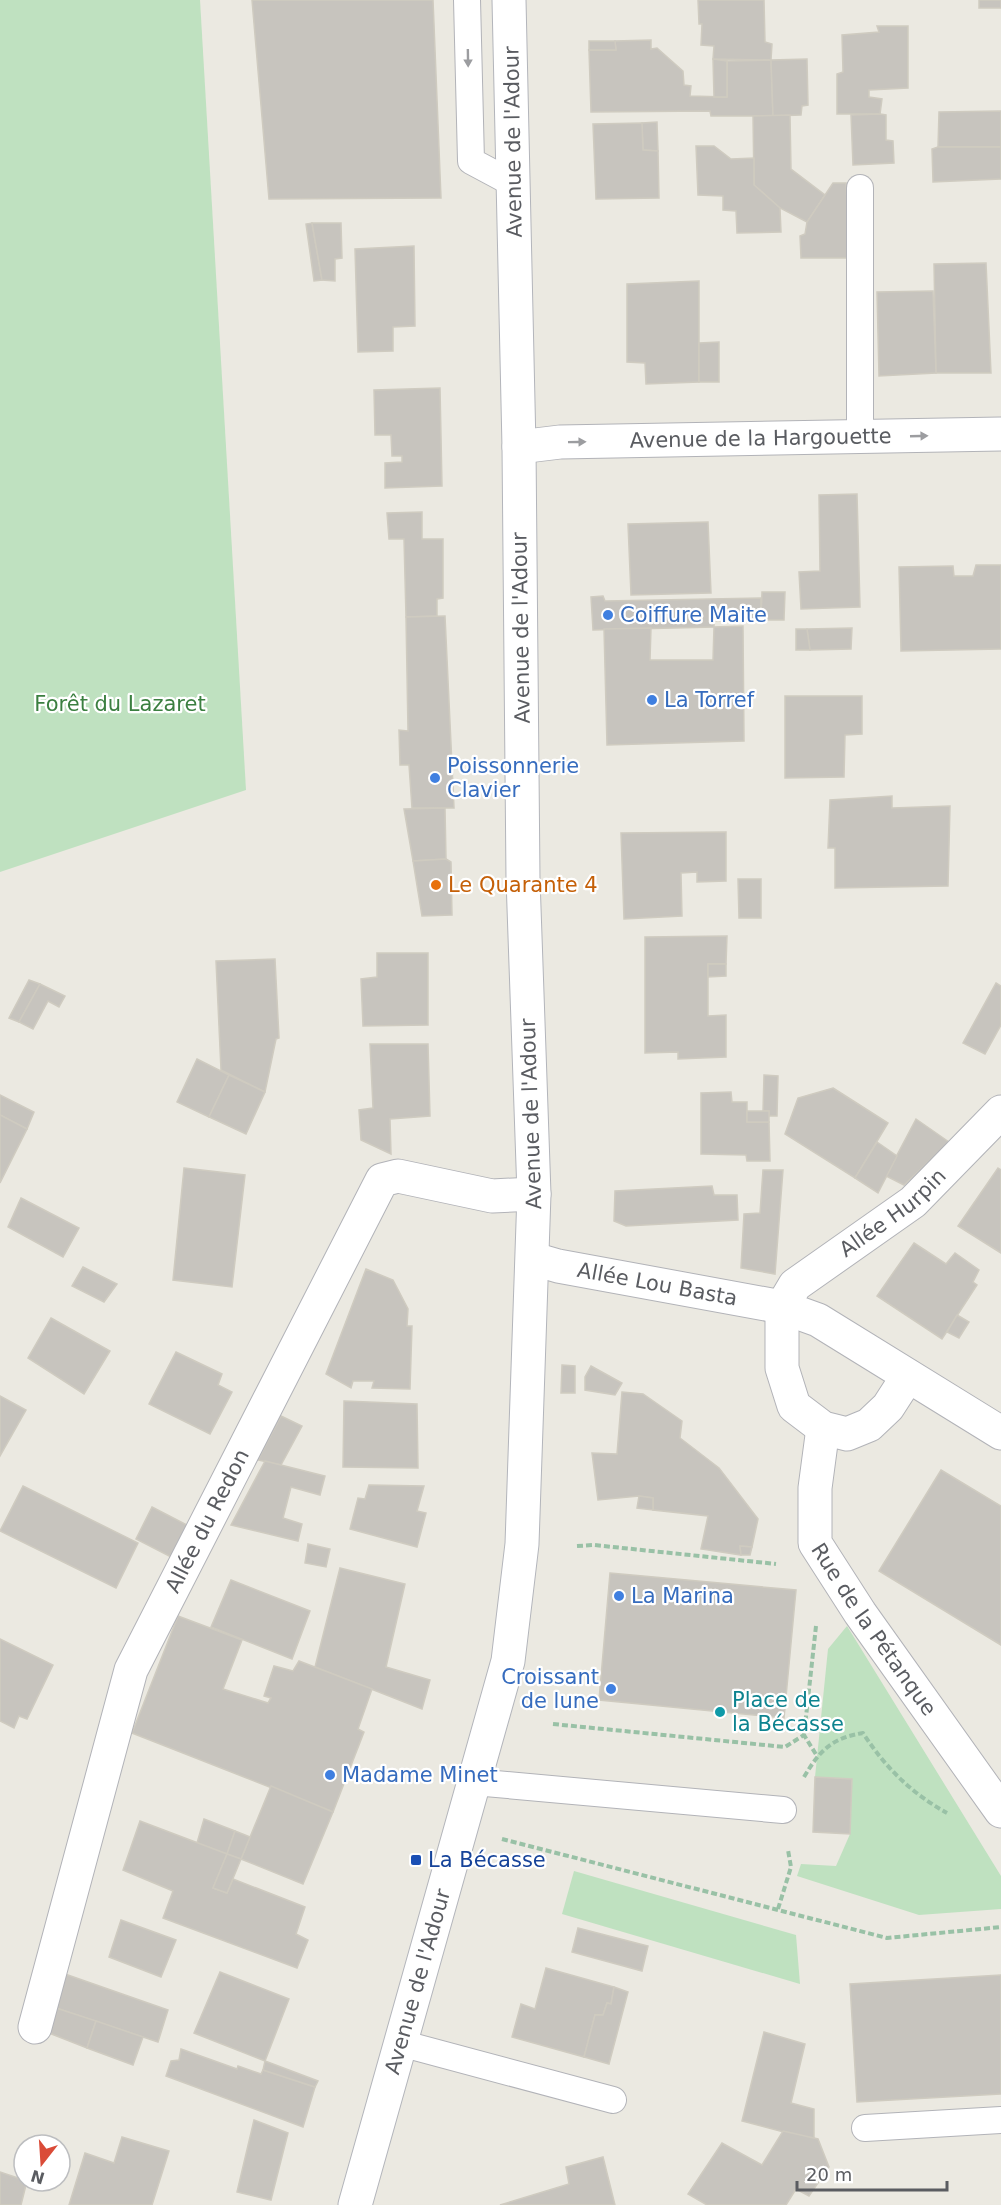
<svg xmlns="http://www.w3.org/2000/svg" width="1001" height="2205" font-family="'DejaVu Sans',sans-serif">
<rect width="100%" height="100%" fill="#ebe9e1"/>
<g fill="#bfe1c0">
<path d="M0 0H200L246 790 0 872Z"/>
<path d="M847 1626 1001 1876V1909L919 1915 797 1876 801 1864 836 1866 850 1834 852 1779 815 1777 828 1649Z"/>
<path d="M574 1871 796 1935 800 1984 562 1914Z"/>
</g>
<g fill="#c7c4be" stroke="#cfcbc0" stroke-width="1.5">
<path d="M252 0H433L441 198 269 199Z"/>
<path d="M698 0H764L765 42 772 44 771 60 713 59 714 46 701 45 702 24H699Z"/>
<rect x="979" y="0" width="22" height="8"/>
<path d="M877 26H908V88L869 90V97L882 99 880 114H837V74L843 72 842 35 879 32Z"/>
<path d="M651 40V49L657 48 683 71 684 85 691 86 690 96 727 97V61L771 60 773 116H711L710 111 591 112 589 50H616L615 41Z"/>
<path d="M589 41H615L616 50H589Z"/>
<path d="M713 59 727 61V97H714Z"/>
<path d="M807 59 808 105 802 106 801 115 773 116 771 60Z"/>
<path d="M1001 111V147H938L939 112Z"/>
<path d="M880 114 886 115V140L893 141 894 163 853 165 851 115Z"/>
<path d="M790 115 791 169 825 195 807 222 780 208 754 185 753 116Z"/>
<path d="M657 122 658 151 643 150 642 123Z"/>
<path d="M642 123 643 150 658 151 659 198 596 199 593 124Z"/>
<path d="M696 146H714L731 159 754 158V185L780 208 781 232 737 233 736 211 723 210V196L698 195Z"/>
<path d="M938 147H1001V179L933 182 932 149Z"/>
<path d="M833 183H846L850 258H801L800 236 805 234 807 222Z"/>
<path d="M312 223 322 280 314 281 306 224Z"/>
<path d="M312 223H341L342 258 335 259V281L322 280Z"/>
<path d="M414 246 415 326 393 327V351L358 352 355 249Z"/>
<path d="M986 263 991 373H936L934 264Z"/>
<path d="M699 281V382L646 384 645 363 627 362V284Z"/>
<path d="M933 291 936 373 879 376 877 292Z"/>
<path d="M719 342V382H699V343Z"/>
<path d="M440 388 442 486 385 488V463L402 462V456H392L391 435H375L374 390Z"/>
<path d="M857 494 860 607 801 609 799 572 820 571 819 495Z"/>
<path d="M422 512V539H443V598L437 599V616L406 617 404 539H389L387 513Z"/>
<path d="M708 522 711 593 631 595 628 524Z"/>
<path d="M976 565H1001V649L901 651 899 567 953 566 954 576H973Z"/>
<path d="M762 592H785L784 620H761Z"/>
<path d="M603 596 605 601 761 598V620L714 621V627L593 630 591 597Z"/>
<path d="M445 616 454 808H412L409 765H400L399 730 408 731 406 617Z"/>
<path d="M743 626 744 741 607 745 604 629 651 628 650 660H713L714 627Z"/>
<path d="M852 628 851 649 810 650 807 629Z"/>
<path d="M796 629H807L810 650H796Z"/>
<path d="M785 696H862V734L845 735 844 777 785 778Z"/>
<path d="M892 796V808L950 806 948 886 835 888V848H828L830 800Z"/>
<path d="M445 808 446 859 413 861 404 809Z"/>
<path d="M726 832V881L697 882V872L681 873 682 916 624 919 621 833Z"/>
<path d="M446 859 451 862 452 915 422 916 413 861Z"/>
<path d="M738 879H761V918H739Z"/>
<path d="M727 936 726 964H708V1016L726 1015V1057L678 1059V1052L645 1053V937Z"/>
<path d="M377 953H428V1025L363 1026 361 979 377 977Z"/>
<path d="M275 959 279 1038 276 1039 265 1092 221 1070 216 961Z"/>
<path d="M708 964H726V976L708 977Z"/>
<path d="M29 980 40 984 19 1022 9 1018Z"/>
<path d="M996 983 1001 986V1025L985 1054 963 1043Z"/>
<path d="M40 984 65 996 59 1007 48 1001 33 1029 19 1022Z"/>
<path d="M370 1044H428L430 1116 390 1119 391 1154 361 1140 359 1110 373 1108Z"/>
<path d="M197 1059 229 1075 209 1117 177 1102Z"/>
<path d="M229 1075 265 1092 246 1134 209 1117Z"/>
<path d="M764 1075 778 1076 777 1116H769V1111H763Z"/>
<path d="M833 1088 888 1123 855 1178 785 1134 798 1098Z"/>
<path d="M731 1092 732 1102H747V1122H769L770 1161H747L746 1155 701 1154V1093Z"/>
<path d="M0 1095 34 1112 27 1129 0 1115Z"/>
<rect x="747" y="1111" width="22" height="11"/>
<path d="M0 1115 27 1129 0 1183Z"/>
<path d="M916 1119 949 1142 904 1185 886 1176Z"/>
<path d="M877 1142 897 1156 878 1193 855 1178Z"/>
<path d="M184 1168 245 1175 232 1287 173 1280Z"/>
<path d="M998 1168 1001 1170V1253L958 1226Z"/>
<path d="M763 1170H783L775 1274 741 1268 744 1214 760 1213Z"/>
<path d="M712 1186 714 1195H737L738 1220 626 1226 614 1221 615 1191Z"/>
<path d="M21 1198 79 1228 63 1257 8 1227Z"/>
<path d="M914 1243 946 1264 955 1253 979 1270 973 1282 977 1285 942 1339 877 1296Z"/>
<path d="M83 1267 117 1284 104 1302 72 1286Z"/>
<path d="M366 1269 393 1280 408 1309 407 1326H412L410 1389 372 1388 374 1381H353L351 1388 326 1374Z"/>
<path d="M957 1315 969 1322 959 1338 947 1332Z"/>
<path d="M51 1318 110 1351 84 1394 28 1358Z"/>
<path d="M176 1352 222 1374 218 1385 232 1392 210 1434 149 1404Z"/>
<path d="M562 1365 575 1366V1393H561Z"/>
<path d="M591 1366 622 1383 615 1395 585 1390V1377Z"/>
<path d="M622 1392 643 1394 682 1421 680 1438 719 1468 758 1519 752 1547 740 1546 741 1555 701 1549 708 1516 653 1510V1498L639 1496 598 1500 592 1453 617 1454Z"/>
<path d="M0 1396 26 1410 0 1456Z"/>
<path d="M344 1401 417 1404 418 1468 343 1467Z"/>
<path d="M281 1416 302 1426 281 1465 258 1460Z"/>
<path d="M265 1461 325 1476 320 1495 291 1487 283 1518 302 1524 298 1541 231 1525Z"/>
<path d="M941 1470 1001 1506V1645L879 1571Z"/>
<path d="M369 1485 424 1486 417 1511 426 1513 417 1547 350 1529 358 1498 365 1499Z"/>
<path d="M23 1486 138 1543 116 1588 0 1531Z"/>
<path d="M639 1496 653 1498V1510L637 1508Z"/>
<path d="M152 1507 189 1526 173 1558 136 1539Z"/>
<path d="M308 1544 330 1549 326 1567 305 1563Z"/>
<path d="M740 1546 752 1547 750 1555H741Z"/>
<path d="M340 1568 405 1584 386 1667 430 1680 422 1709 315 1667Z"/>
<path d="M610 1573 796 1590 784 1718 599 1700Z"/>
<path d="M231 1580 310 1611 292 1659 211 1627Z"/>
<path d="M178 1616 242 1640 223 1689 268 1703 271 1698 264 1696 274 1666 293 1671 299 1661 372 1689 358 1729 364 1732 333 1812 132 1733Z"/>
<path d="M0 1639 53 1665 27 1719 19 1716 14 1728 0 1721Z"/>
<path d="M815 1777 852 1779 850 1834 813 1832Z"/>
<path d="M271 1786 333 1812 303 1884 241 1859Z"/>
<path d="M204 1819 235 1831 227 1854 197 1843Z"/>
<path d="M140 1821 227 1854 213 1888 227 1893 233 1879 305 1907 296 1934 308 1940 297 1968 163 1918 173 1891 123 1870Z"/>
<path d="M235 1831 250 1837 241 1859 227 1854Z"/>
<path d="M227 1854 241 1859 227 1893 213 1888Z"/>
<path d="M121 1920 176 1940 161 1977 109 1957Z"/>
<path d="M578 1928 648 1946 642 1971 572 1952Z"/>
<path d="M546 1968 614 1987 611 2004 607 2003 603 2015H595L584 2057 512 2037 521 2004 535 2009Z"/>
<path d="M220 1972 289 1999 265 2061 194 2033Z"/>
<path d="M65 1974 168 2010 158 2042 56 2008Z"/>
<path d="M1001 1975V2094L857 2102 850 1984Z"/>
<path d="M614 1987 628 1992 609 2064 584 2057 595 2015H603L607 2003 611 2004Z"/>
<path d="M56 2008 96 2021 87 2048 49 2033Z"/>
<path d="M96 2021 143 2037 133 2065 87 2048Z"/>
<path d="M764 2032 805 2044 791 2103 814 2109V2140L742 2121Z"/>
<path d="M181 2049 237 2069 238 2066 261 2074 263 2070 315 2087 303 2127 166 2076 171 2061 179 2060Z"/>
<path d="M265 2061 318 2081 315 2087 263 2070Z"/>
<path d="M254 2120 288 2133 271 2200 237 2192Z"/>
<path d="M783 2131 818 2139 829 2167 809 2196 796 2189 786 2205H707L688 2194 722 2143 762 2165Z"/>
<path d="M122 2137 169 2151 152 2205H69L85 2153 114 2163Z"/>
<path d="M603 2157 615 2205H500L569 2184 566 2167Z"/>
<path d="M0 2172 27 2181 21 2205H0Z"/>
</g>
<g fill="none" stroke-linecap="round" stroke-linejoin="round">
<defs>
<g id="service">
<path d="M467 0 471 161 514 184"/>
<path d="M860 188V438"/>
<path d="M474 1782 783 1810"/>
<path d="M400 2043 613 2100"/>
<path d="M865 2128 1001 2120"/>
</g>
<g id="minor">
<path id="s1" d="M519 447 560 442 1001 434"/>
<path id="s2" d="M534 1259 558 1266 782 1307 818 1320 1001 1433"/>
<path id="s3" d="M908 1376 888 1407 869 1425 847 1434 823 1428 794 1406 782 1368V1307L795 1285 913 1202 1001 1112"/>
<path id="s4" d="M823 1428 815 1488V1543L860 1613 1001 1811"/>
<path id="s5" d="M35 2027 131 1670 382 1180 398 1176 492 1196 534 1194"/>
</g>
<g id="secondary">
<path id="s6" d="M355 2205 508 1661 522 1544 534 1194 523 879 519 447 509 0"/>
</g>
</defs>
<use href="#service" stroke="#b2b3b8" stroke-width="28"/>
<use href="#minor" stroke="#b2b3b8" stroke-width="35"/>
<use href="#secondary" stroke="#b3b5bb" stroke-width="35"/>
<g stroke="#99c1a6" stroke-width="4" stroke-dasharray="6 3" stroke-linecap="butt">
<path d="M577 1546 594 1545 776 1564"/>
<path d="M816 1626 804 1735 817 1756"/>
<path d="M553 1724 785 1747 804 1735"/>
<path d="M804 1777C820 1750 832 1738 863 1733 885 1767 911 1793 947 1813"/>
<path d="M502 1839 887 1938 1001 1927"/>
<path d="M778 1909 791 1867 788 1850"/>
</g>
<use href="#service" stroke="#fff" stroke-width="26"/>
<use href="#minor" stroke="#fff" stroke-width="33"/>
<use href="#secondary" stroke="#fff" stroke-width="33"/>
</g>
<defs><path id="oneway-solid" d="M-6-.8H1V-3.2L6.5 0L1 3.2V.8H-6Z" transform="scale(1.5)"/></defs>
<g fill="#9c9da0">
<use href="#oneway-solid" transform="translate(468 58) rotate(89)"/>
<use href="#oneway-solid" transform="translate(919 436) rotate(-2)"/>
<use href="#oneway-solid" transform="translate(577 442) rotate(-1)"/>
</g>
<g fill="#3f7fe0" stroke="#fff" stroke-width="2">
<circle cx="608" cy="615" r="6"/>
<circle cx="652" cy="700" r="6"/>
<circle cx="435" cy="778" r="6"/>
<circle cx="619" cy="1596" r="6"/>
<circle cx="611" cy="1689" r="6"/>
<circle cx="330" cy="1775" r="6"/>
</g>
<circle fill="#e8710a" stroke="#fff" stroke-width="2" cx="436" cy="885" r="6"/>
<circle fill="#0f9aa8" stroke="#fff" stroke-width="2" cx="720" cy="1712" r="6"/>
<rect fill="#1a4fb4" stroke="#fff" stroke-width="2" x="410" y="1854" width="12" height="12" rx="3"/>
<g text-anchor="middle" stroke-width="4.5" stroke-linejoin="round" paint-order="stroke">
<g font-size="21" fill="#5a5c61" stroke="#fff">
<text transform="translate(513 142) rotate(-91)" y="7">Avenue de l'Adour</text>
<text dy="7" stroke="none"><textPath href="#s1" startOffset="242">Avenue de la Hargouette</textPath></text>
<text transform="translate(521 628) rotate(-91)" y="7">Avenue de l'Adour</text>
<text transform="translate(531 1114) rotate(-92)" y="7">Avenue de l'Adour</text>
<text dy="7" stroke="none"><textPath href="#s3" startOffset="396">Allée Hurpin</textPath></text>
<text dy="7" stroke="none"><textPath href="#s2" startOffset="126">Allée Lou Basta</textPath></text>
<text dy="7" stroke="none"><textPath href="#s5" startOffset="537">Allée du Redon</textPath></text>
<text dy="7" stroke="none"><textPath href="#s4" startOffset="220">Rue de la Pétanque</textPath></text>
<text dy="7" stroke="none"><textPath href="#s6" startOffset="232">Avenue de l'Adour</textPath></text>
</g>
<g font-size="21" fill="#366cbe" stroke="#fff" text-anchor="start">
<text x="620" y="622">Coiffure Maite</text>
<text x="664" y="707">La Torref</text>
<text x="447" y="773">Poissonnerie<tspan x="447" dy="24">Clavier</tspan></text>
<text x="631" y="1603">La Marina</text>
<text x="599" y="1684" text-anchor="end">Croissant<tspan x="599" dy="24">de lune</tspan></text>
<text x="342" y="1782">Madame Minet</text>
</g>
<g font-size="21" fill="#3b7f40" stroke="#fff">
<text x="120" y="711">Forêt du Lazaret</text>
</g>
<g font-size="21" fill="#c56008" stroke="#fff" text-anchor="start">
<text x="448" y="892">Le Quarante 4</text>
</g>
<g font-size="21" fill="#0d838f" stroke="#fff" text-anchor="start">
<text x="732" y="1707">Place de<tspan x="732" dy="24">la Bécasse</tspan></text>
</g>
<g font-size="21" fill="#164399" stroke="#fff" text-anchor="start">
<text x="428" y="1867">La Bécasse</text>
</g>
</g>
<g transform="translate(42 2163) rotate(197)"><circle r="28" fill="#ffffff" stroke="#bdbec0" stroke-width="1.5"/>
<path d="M0-4.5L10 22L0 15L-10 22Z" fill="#da4b38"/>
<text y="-9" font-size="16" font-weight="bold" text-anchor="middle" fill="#5a5c61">N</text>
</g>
<path d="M797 2181v9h150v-9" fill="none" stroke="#5a5c61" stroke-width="3"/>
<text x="806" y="2181" font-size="18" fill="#5a5c61" stroke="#ffffff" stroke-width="4.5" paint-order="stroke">20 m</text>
</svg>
